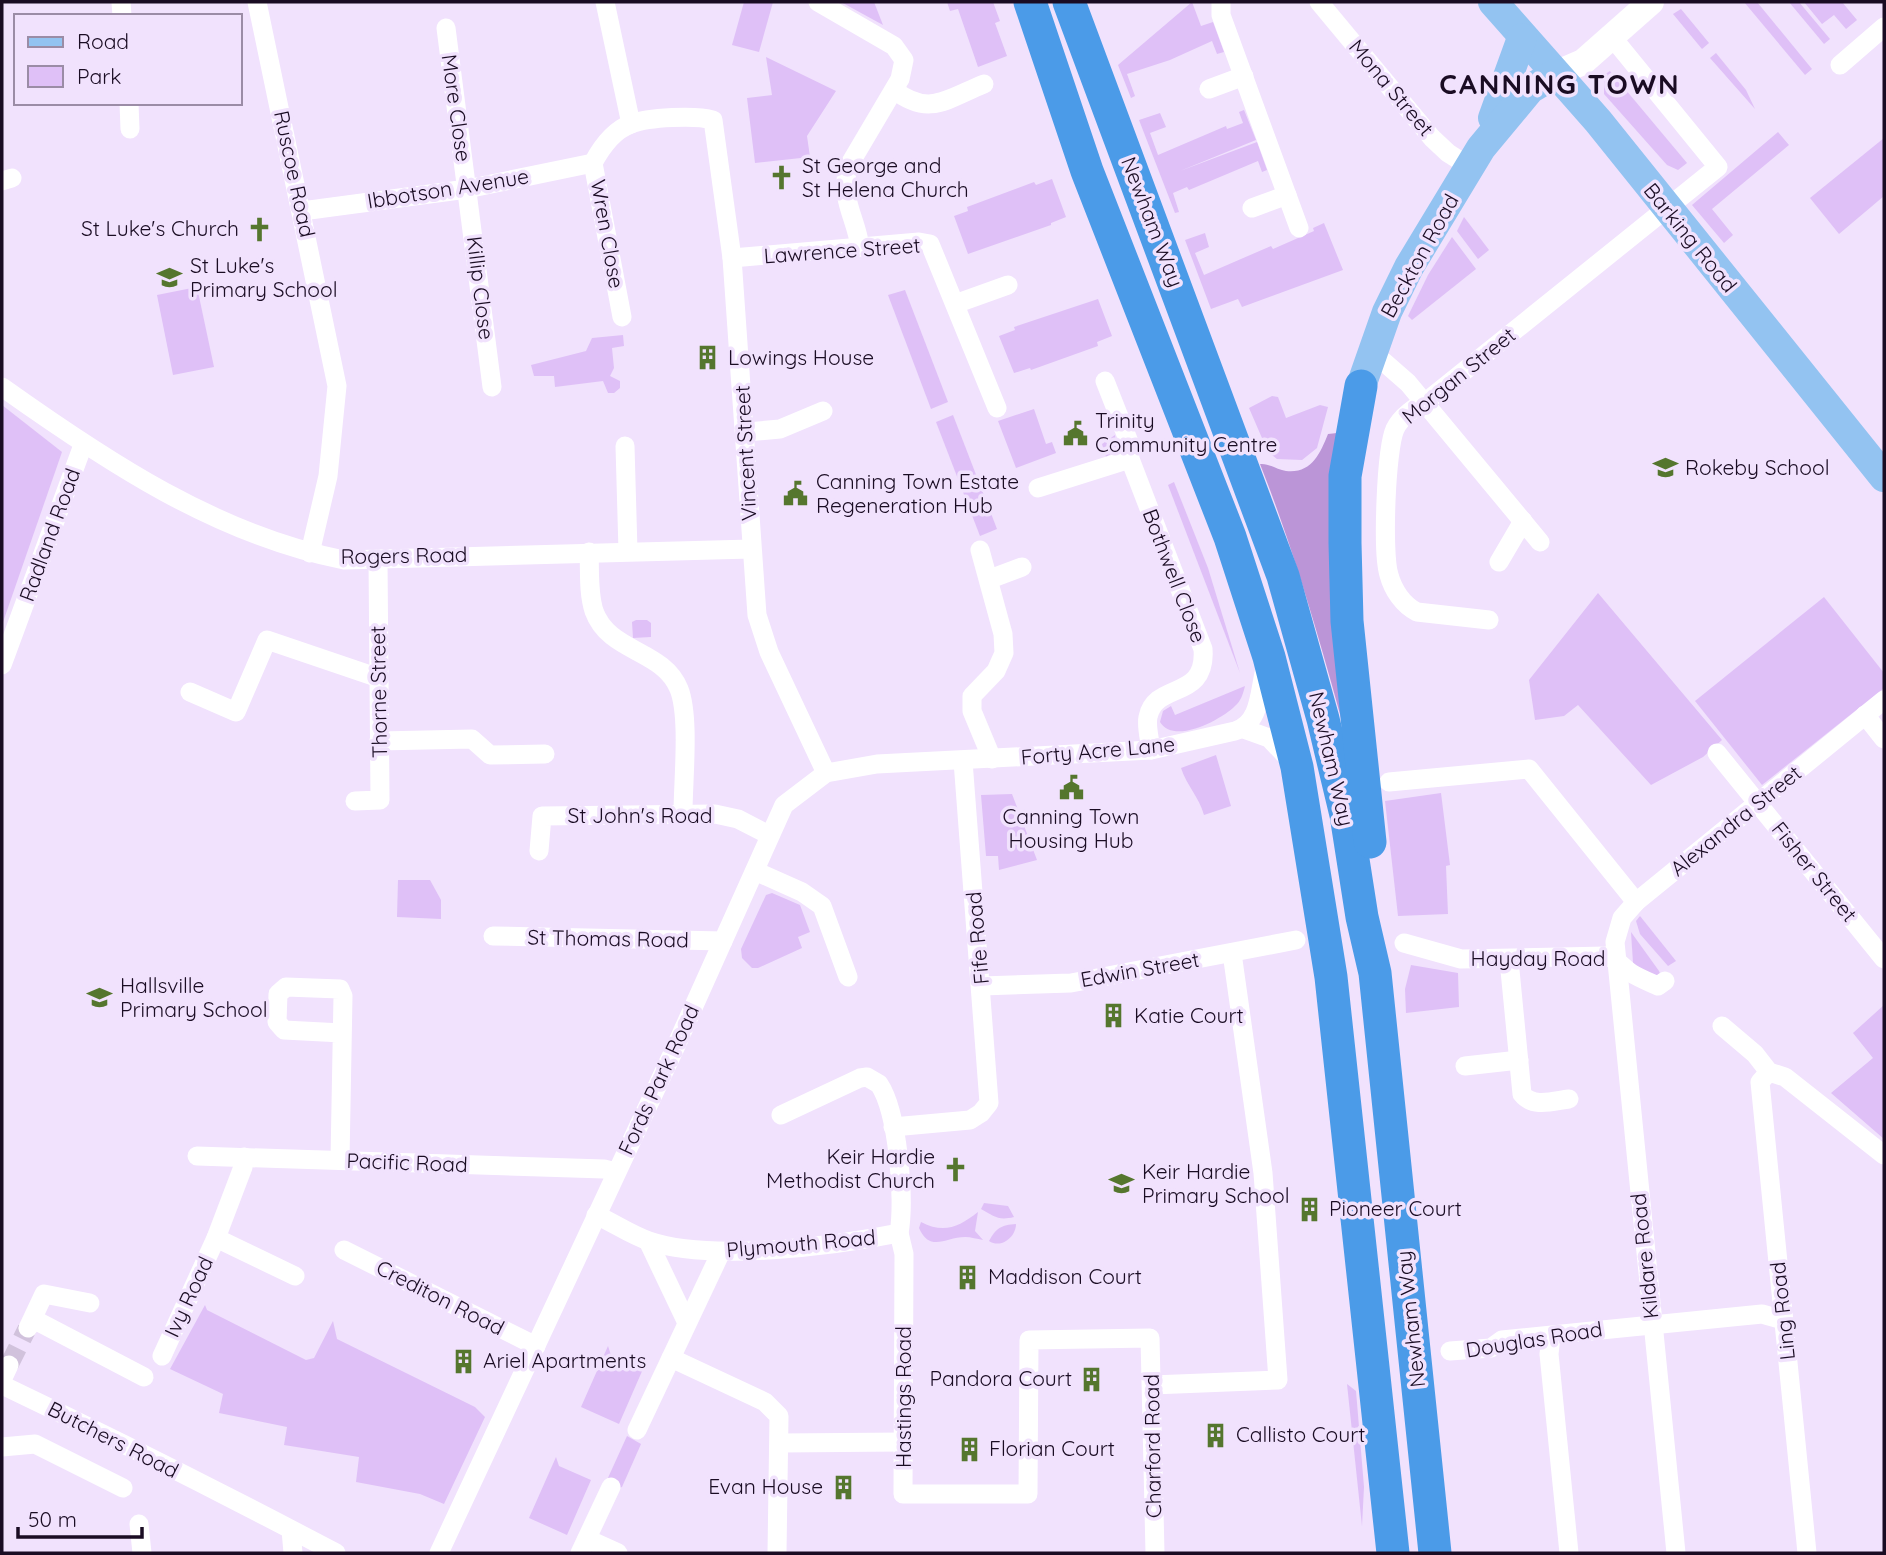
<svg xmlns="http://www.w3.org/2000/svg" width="1886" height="1555" font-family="Quicksand,sans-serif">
<rect width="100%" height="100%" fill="#f1e2fd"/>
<g fill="#dfc0f7">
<path d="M744 2H773L759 52 732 45Z"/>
<path d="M841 2H874L883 25Z"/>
<path d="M947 2H993L1000 21 995 23 1007 56 978 67 958 9 950 11Z"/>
<path d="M1192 2 1201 26 1213 22 1224 52 1217 54 1212 41 1170 60 1127 74 1135 96 1131 98 1118 65Z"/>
<path d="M1744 2H1757L1812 69 1805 75Z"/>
<path d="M1789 2H1799L1830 39 1824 44Z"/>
<path d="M1804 2H1842L1857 20 1846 29 1834 15 1822 24Z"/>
<path d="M1681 9 1709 43 1702 49 1673 14Z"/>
<path d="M1716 53 1746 90 1755 109 1710 58Z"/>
<path d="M766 57 836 91 807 136 810 157 755 163 747 98 772 95Z"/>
<path d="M1610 71 1687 163 1678 170 1667 165 1604 94V75Z"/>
<path d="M1244 110 1256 140 1180 171 1257 142 1267 170 1262 172 1258 161 1189 190 1187 187 1173 193 1179 212 1175 213 1139 120 1160 113 1166 127 1150 133 1158 155 1226 126 1227 129 1243 123 1239 112Z"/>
<path d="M1778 132 1789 145 1712 209 1733 235 1724 243 1692 205Z"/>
<path d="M1884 138V196L1839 234 1810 198Z"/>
<path d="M1052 179 1066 217 1051 223V225L968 254 954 216 968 211 967 207 1034 182 1036 185Z"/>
<path d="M1464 217 1489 250 1478 259 1457 231Z"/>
<path d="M1324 223 1343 270 1242 307 1238 299 1211 309 1185 240 1205 233 1209 247 1195 253 1204 275 1271 246 1273 249 1314 231 1313 228Z"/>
<path d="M1452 237 1476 269 1412 320 1408 316 1428 275Z"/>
<path d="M197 287 214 367 173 375 157 295Z"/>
<path d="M905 290 948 402 931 409 888 295Z"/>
<path d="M1098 299 1112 336 1097 342 1098 346 1031 370 1030 368 1014 373 999 336 1015 330 1014 327Z"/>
<path d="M623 335 624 346 612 348 614 368 610 376 620 381V388L614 393H608L603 381 555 387 554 376H534L531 365 586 351 592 338Z"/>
<path d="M1272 396 1278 397 1286 418 1320 405 1328 407 1317 448 1302 460 1277 459 1268 452 1249 408Z"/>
<path d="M2 405 62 452 2 625Z"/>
<path d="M1034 409 1046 444 1052 442 1056 453 1016 468 998 421Z"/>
<path d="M953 415 997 529 980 536 936 422Z"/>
<path d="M1115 435 1116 450 1106 457 1102 444Z"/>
<path d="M1174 482 1208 568 1240 673 1168 485Z"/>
<path d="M1598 593 1722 740 1703 757 1651 785 1578 705 1564 716 1535 720 1529 680Z"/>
<path d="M1824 597 1884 673V688L1762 785 1695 701Z"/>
<path d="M636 620H647L651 623V637L633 638 632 622Z"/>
<path d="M1245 686C1243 694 1241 701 1235 706 1221 720 1174 745 1160 722L1163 711 1171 706 1175 715Z"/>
<path d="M1216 755 1231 806 1204 815C1199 797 1187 786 1181 768Z"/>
<path d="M1441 793 1450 865 1446 866 1448 914 1398 916 1385 801Z"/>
<path d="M1012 794 1037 860 999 870 998 856H986L981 795Z"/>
<path d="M398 880H430L441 900V919L397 917Z"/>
<path d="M772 893 800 905 810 932 798 937 802 948 758 968H752L742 958 741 949 766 895Z"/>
<path d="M1640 916 1676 961 1668 966 1640 934 1636 921Z"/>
<path d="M1631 932 1659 971 1661 976 1656 981 1633 963Z"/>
<path d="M1411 965 1458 973 1459 1007 1406 1013 1405 989Z"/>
<path d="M1884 1005V1139L1831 1093 1873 1058 1853 1033Z"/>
<path d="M984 1203 1008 1206 1014 1217C998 1221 994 1216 981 1209Z"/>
<path d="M978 1212 975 1231 983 1240C977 1239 971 1237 965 1237 946 1237 930 1253 919 1228L921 1222C944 1234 959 1227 978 1212Z"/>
<path d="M1016 1224C1016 1237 1001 1249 989 1241 996 1228 1001 1225 1016 1224Z"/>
<path d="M205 1305 207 1310 306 1360 314 1358 333 1321 337 1339 475 1407 485 1417 444 1504 420 1494 356 1482 359 1457 284 1445 287 1427 219 1413 223 1394 170 1369Z"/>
<path d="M608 1346 611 1355 643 1369 619 1424 581 1407Z"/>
<path d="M1347 1384 1356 1391 1364 1487 1362 1526Z"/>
<path d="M627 1436 641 1444 622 1487 619 1488 607 1480Z"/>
<path d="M556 1457 559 1466 591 1480 567 1535 529 1518Z"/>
</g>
<path fill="#bb95d7" d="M1337 433 1348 743C1322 648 1296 555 1260 464 1269 463 1277 470 1286 471 1311 474 1320 454 1328 434Z"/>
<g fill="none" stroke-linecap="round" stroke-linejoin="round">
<path stroke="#d1c2dc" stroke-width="19" stroke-dasharray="19 10" stroke-linecap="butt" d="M9 1365 27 1329"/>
<g stroke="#fff" stroke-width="19">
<path d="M121 2 122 16"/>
<path d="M257 2 337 386 328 476 310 553"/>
<path d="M605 2 631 124"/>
<path d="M818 2 894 46 904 60 900 79 848 167C840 201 856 217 860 247"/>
<path d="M1221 2V15L1299 228"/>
<path d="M1319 2 1432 138 1448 153 1470 167"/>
<path d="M446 28 492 387"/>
<path d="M1840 65 1884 27"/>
<path d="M1209 89 1244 76"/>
<path d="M894 90C929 117 947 99 984 84"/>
<path d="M129 103 130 129"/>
<path d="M2 181 12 178"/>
<path d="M1252 208 1287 195"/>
<path d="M302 211 467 189 593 163"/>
<path d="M732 258 919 242 930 244 997 408"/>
<path d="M955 304 1008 285"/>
<path d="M622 317 593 163C601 148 614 130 631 124 648 117 696 115 713 120L732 258 757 615 769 652 826 773"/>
<path d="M1370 357 1384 362 1408 383 1540 542"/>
<path d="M1105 381 1129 442 1130 459 1203 649C1207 701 1155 681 1148 717 1146 727 1150 740 1151 750"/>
<path d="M2 387C106 461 217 535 344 560L751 549"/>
<path d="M747 432 780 429 823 411"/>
<path d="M625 446 628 551"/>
<path d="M1038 488 1130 459"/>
<path d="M980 550 1003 634 1004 653 996 671 972 696V711L992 759"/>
<path d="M589 552C590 571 588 592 594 611 609 653 663 649 679 689 690 717 683 781 683 813"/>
<path d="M1499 562 1523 521"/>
<path d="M990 579 1022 567"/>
<path d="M1489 620 1417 612C1403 605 1393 590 1389 575 1382 553 1386 449 1395 429 1402 414 1419 405 1432 397L1718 167 1612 37"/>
<path d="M2 665 83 445"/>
<path d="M190 692 236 712 267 640 379 678"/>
<path d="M1865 715 1884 739"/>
<path d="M1244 729 1269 738 1291 761"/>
<path d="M379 741 472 739 490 755 545 754"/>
<path d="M1717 753 1884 959"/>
<path d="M1389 782 1529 769 1636 902"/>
<path d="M355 801 380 800 378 559"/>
<path d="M539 851 542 816 715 814 738 819 769 835"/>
<path d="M755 871 802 892 822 906 848 977"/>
<path d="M493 936 723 941"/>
<path d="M1404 943 1461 959 1606 956C1618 959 1621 966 1631 973 1639 978 1649 982 1658 986L1665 981"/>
<path d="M1509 960 1522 1094C1533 1108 1553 1101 1569 1099"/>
<path d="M982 986 1071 983 1296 940"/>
<path d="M1722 1026 1755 1054 1769 1072 1785 1077 1884 1155"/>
<path d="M1465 1066 1519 1060"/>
<path d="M1769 1072 1760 1082 1807 1553"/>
<path d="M893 1127 970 1120 981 1113 989 1103 963 761"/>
<path d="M197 1156 604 1169 616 1172"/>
<path d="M340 1160 343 996 340 989 286 987 278 994 277 1022 284 1030 342 1033"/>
<path d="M596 1215C614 1223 631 1235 649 1241 710 1262 835 1246 899 1233 905 1200 898 1112 879 1084L867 1077 860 1078 781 1115"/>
<path d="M899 1233 904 1254 903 1494H1028L1029 1340 1150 1338 1155 1553"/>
<path d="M216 1238 295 1276"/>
<path d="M648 1241 687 1323"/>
<path d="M344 1250 536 1346"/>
<path d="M33 1319 144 1377"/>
<path d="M28 1328 44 1294 90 1303"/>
<path d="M1551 1337 1549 1354 1569 1553"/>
<path d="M1450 1351 1491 1348 1502 1340 1762 1314 1783 1320"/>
<path d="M162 1356 216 1238 243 1167 244 1157"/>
<path d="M671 1358 765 1402 779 1416 777 1553"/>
<path d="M2 1380 9 1365"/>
<path d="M2 1385C115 1439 226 1495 336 1553"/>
<path d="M1152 1385 1278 1380 1263 1173 1232 953"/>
<path d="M637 1430 721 1252"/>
<path d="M780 1443 904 1442"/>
<path d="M2 1447 35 1444 123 1488"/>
<path d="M139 1524 142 1553"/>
<path d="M291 1530 293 1553"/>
<path d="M587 1539 618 1553"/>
<path d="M439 1553 675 1048 784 805 826 773 877 764 1151 750 1235 731C1262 723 1259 688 1266 665"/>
<path d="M580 1553 611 1487"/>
<path d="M1676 1553 1615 942 1622 918 1636 902 1884 700"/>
</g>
<path stroke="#fff" stroke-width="26" d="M1555 74 1583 62 1651 2"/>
<g stroke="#93c3f1" stroke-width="30">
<path d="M1493 2 1598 121 1884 477"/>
<path d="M1493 118 1522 38"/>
<path d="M1361 386 1387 312 1409 267 1481 148 1530 89 1555 74"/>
</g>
<g stroke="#4b9be8" stroke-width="33">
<path d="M1030 2 1087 171 1230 537 1269 657 1297 767 1331 977 1393 1553"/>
<path d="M1069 2 1283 576 1323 719 1346 815 1362 917 1375 973 1435 1553"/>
<path d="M1361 386 1345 476V543L1347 621 1370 842"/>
</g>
</g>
<defs>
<symbol id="church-bare" viewBox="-9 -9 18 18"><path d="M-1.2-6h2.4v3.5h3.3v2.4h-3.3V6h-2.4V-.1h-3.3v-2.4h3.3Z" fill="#55762e" stroke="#f1e2fd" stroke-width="2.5" paint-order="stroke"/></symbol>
<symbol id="school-bare" viewBox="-9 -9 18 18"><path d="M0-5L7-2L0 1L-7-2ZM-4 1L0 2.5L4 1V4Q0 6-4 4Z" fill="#55762e" stroke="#f1e2fd" stroke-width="2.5" paint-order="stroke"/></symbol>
<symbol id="building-bare" viewBox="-9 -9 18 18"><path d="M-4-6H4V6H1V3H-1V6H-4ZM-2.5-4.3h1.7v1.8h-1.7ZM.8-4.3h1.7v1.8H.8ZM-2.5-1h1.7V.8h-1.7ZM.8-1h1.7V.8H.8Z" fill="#55762e" stroke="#f1e2fd" stroke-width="2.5" paint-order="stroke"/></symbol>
<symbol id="civic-bare" viewBox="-9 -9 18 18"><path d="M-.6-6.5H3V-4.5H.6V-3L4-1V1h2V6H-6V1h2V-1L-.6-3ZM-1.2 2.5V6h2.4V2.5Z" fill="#55762e" stroke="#f1e2fd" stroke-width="2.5" paint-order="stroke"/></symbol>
</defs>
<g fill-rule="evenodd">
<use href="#church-bare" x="764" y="160" width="35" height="35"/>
<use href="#church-bare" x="242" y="212" width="35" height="35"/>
<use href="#school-bare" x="152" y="260" width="35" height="35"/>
<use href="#building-bare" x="690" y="340" width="35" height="35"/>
<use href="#civic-bare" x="1058" y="416" width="35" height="35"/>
<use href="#school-bare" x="1648" y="450" width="35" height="35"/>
<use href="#civic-bare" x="778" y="476" width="35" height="35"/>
<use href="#civic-bare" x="1054" y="770" width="35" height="35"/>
<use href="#school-bare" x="82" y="980" width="35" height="35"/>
<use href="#building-bare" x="1096" y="998" width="35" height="35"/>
<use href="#church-bare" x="938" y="1152" width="35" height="35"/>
<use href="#school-bare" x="1104" y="1166" width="35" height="35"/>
<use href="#building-bare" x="1292" y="1192" width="35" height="35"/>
<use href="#building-bare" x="950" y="1260" width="35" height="35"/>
<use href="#building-bare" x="446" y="1344" width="35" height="35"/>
<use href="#building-bare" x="1074" y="1362" width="35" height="35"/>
<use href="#building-bare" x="1198" y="1418" width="35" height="35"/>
<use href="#building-bare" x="952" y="1432" width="35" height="35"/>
<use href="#building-bare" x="826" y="1470" width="35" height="35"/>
</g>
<g text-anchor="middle" stroke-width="7" stroke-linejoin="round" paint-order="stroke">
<g font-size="21" fill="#1a0c23" stroke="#f1e2fd">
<text transform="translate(1391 88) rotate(50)" y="7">Mona Street</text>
<text transform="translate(456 108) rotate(82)" y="7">More Close</text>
<text transform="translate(294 174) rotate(78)" y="7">Ruscoe Road</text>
<text transform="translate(448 189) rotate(-9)" y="7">Ibbotson Avenue</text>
<text transform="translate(1152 222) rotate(69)" y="7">Newham Way</text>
<text transform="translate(607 234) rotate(80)" y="7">Wren Close</text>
<text transform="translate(1690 238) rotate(51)" y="7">Barking Road</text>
<text transform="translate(842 251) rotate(-4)" y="7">Lawrence Street</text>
<text transform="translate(1420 256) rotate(-61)" y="7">Beckton Road</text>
<text transform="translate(480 288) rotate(83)" y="7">Killip Close</text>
<text transform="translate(1459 376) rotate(-39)" y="7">Morgan Street</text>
<text transform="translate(746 453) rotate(-93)" y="7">Vincent Street</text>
<text transform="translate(50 535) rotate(-70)" y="7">Radland Road</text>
<text transform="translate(404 556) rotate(-1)" y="7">Rogers Road</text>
<text transform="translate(1174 576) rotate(69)" y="7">Bothwell Close</text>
<text transform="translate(379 692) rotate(-91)" y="7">Thorne Street</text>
<text transform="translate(1098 751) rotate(-5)" y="7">Forty Acre Lane</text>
<text transform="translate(1331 759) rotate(77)" y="7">Newham Way</text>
<text x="640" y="823">St John's Road</text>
<text transform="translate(1736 821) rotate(-39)" y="7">Alexandra Street</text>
<text transform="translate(1814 872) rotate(51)" y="7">Fisher Street</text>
<text transform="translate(978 938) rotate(-95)" y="7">Fife Road</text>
<text transform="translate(608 939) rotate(1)" y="7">St Thomas Road</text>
<text x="1538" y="966">Hayday Road</text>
<text transform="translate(1140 970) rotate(-10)" y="7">Edwin Street</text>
<text transform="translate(659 1080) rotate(-65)" y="7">Fords Park Road</text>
<text transform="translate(407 1163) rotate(2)" y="7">Pacific Road</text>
<text transform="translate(801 1244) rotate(-5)" y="7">Plymouth Road</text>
<text transform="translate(1645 1256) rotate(-96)" y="7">Kildare Road</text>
<text transform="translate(189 1297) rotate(-65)" y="7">Ivy Road</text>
<text transform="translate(440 1298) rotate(27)" y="7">Crediton Road</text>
<text transform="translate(1783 1311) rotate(-96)" y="7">Ling Road</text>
<text transform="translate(1411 1319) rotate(-96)" y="7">Newham Way</text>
<text transform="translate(1534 1340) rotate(-9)" y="7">Douglas Road</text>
<text transform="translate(904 1397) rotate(-90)" y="7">Hastings Road</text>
<text transform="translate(113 1440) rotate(27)" y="7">Butchers Road</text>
<text transform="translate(1153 1446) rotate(-91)" y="7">Charford Road</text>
</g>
<g font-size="21" fill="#1a0c23" stroke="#f1e2fd" text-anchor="start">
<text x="802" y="173">St George and<tspan x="802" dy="24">St Helena Church</tspan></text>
<text x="239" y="236" text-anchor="end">St Luke's Church</text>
<text x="190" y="273">St Luke's<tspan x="190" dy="24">Primary School</tspan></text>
<text x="728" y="365">Lowings House</text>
<text x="1095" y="428">Trinity<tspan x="1095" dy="24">Community Centre</tspan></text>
<text x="1685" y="475">Rokeby School</text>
<text x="816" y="489">Canning Town Estate<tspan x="816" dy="24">Regeneration Hub</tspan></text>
<text x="1071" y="824" text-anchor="middle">Canning Town<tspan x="1071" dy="24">Housing Hub</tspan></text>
<text x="120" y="993">Hallsville<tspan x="120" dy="24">Primary School</tspan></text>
<text x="1134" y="1023">Katie Court</text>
<text x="935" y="1164" text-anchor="end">Keir Hardie<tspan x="935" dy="24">Methodist Church</tspan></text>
<text x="1142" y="1179">Keir Hardie<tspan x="1142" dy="24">Primary School</tspan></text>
<text x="1329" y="1216">Pioneer Court</text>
<text x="988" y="1284">Maddison Court</text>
<text x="483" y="1368">Ariel Apartments</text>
<text x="1072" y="1386" text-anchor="end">Pandora Court</text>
<text x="1236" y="1442">Callisto Court</text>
<text x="989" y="1456">Florian Court</text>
<text x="823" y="1494" text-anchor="end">Evan House</text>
</g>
<g font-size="28" font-weight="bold" letter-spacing="2" fill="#1a0c23" stroke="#f1e2fd">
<text x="1560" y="94">CANNING TOWN</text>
</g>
</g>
<rect width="1886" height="1555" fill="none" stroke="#1a0c23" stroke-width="7"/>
<rect x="14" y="14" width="228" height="91" fill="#f1e2fd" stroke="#9b8ca6" stroke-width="2"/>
<rect x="28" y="37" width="35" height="10" fill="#93c3f1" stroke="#9b8ca6" stroke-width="2"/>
<text x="77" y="49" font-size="21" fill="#1a0c23">Road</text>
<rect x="28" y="66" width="35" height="21" fill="#dfc0f7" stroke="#9b8ca6" stroke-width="2"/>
<text x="77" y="84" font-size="21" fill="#1a0c23">Park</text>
<path d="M18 1527v10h124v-10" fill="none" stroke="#1a0c23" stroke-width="3.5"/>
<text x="28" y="1527" font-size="21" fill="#1a0c23" stroke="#f1e2fd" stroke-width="5" paint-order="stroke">50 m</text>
</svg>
